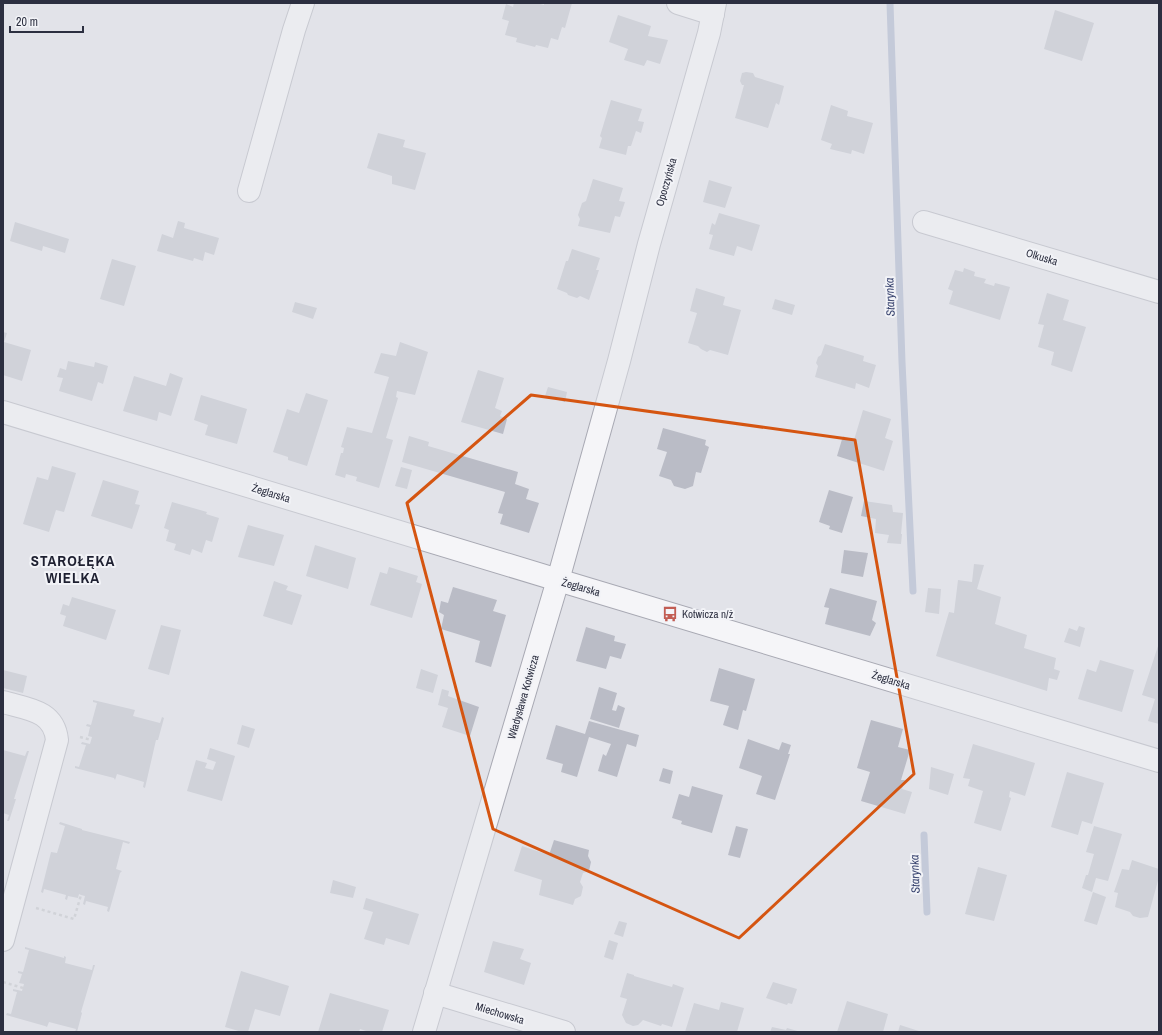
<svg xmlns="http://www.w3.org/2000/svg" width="1162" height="1035" font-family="'Archivo Narrow',sans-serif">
<rect width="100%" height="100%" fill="#e2e3e9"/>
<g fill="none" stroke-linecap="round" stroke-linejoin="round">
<g stroke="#a1aac6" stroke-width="7">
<path d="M890 3 902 362 913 591"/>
<path d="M924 835 927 912"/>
</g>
</g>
<g fill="#babcc6">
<path d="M514 3H536L544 5V3L554 4V3H572L565 28 562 27 558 40 551 38 548 48 536 45 535 47 516 42 517 38 505 35 509 21 502 19 506 4 513 7Z"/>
<path d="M1055 10 1094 23 1082 61 1044 49Z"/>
<path d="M618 15 651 26 648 36 668 40 660 64 647 60 644 66 624 60 628 49 609 42Z"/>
<path d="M746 72 753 73 755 77 784 86 779 105 776 103 768 128 735 118 744 85H742L740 81 742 73Z"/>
<path d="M611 100 642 109 638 121 644 122 641 133 636 131 631 146H628L626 155 599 148 602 138 600 136Z"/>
<path d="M831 105 848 111 847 116 873 123 864 154 852 150 851 154 830 149 832 144 821 140Z"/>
<path d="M378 133 405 140 403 147 426 153 415 190 392 184V176L367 168Z"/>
<path d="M593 179 623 188 619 201 625 202 620 217 615 216 610 233 578 226 580 219 578 215 582 203 586 201Z"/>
<path d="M709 180 732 187 725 208 703 202Z"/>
<path d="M719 213 760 225 752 251 737 246 734 256 709 249 713 235 709 234 712 223 715 225Z"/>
<path d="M178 221 185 223 184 228 219 238 214 255 205 252 203 261 194 258 193 261 157 251 162 234 173 238Z"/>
<path d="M15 222 69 239 65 253 43 246 42 251 10 241Z"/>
<path d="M572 249 600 258 596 270H599L589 300 580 296 577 298 568 295 567 293 557 289 566 261H568Z"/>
<path d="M112 259 136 266 124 306 100 299Z"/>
<path d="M964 268 975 272 974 276 986 279 984 283 994 286 995 283 1010 287 1000 320 949 304 953 291 948 289 955 270 963 272Z"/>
<path d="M696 288 725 297 723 305 741 310 728 355 710 350 707 352 701 349 698 346 688 343 697 313 690 311Z"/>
<path d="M1047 293 1069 300 1063 320 1086 327 1072 372 1051 365 1054 352 1038 347 1044 325 1038 324Z"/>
<path d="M775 299 795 305 792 315 772 309Z"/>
<path d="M295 302 317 308 313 319 292 312Z"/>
<path d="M3 332 7 333 4 342 31 350 22 381 3 375Z"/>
<path d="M400 342 428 352 415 395 397 391 396 397 398 398 386 438 393 440 379 488 356 481 357 477 346 474 345 478 335 475 341 453H343L344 448 341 447 347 427 372 433 389 377 374 373 381 353 396 356Z"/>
<path d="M825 344 864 356 863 361 876 365 869 388 856 383 855 389 815 377 818 366 816 363 818 357 821 355Z"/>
<path d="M68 361 94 367 95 362 108 366 103 384 98 382 92 401 59 391 63 378 57 377 60 368 66 370Z"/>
<path d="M478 370 504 378 495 408 502 411 500 416 507 419 503 434 461 422Z"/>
<path d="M170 373 183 378 171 416 159 412 157 421 123 411 134 376 166 386Z"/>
<path d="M548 387 567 392 565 402 545 396Z"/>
<path d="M306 393 328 400 307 466 288 460V457L273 452 287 409 299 413Z"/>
<path d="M201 395 247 409 237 444 205 435 208 425 194 420Z"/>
<path d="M863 410 891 419 885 438 893 441 884 471 837 456 843 436 854 440Z"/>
<path d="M663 428 706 440 705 445 709 447 701 473 696 472 693 486 685 489 674 486 671 480 659 476 667 452 657 449Z"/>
<path d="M409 436 429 442 428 446 518 472 515 484 529 489 526 499 539 503 529 533 500 524 503 514 498 513 505 492 402 462Z"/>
<path d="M52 466 76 473 64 512 56 510 49 532 23 524 37 477 48 480Z"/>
<path d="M401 467 412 470 407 489 395 486Z"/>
<path d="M103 480 139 491 135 504 140 505 132 529 91 516Z"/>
<path d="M829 490 853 497 842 533 829 529 830 526 819 522Z"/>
<path d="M864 501 892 505 893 512 903 513 901 534H902L901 544 887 543 889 535 875 533 876 519 861 516Z"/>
<path d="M172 502 207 512 206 514 219 518 212 542 206 540 202 553 192 549 190 555 174 550 176 544 166 541 169 530 164 528Z"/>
<path d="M248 525 284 535 274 566 238 557Z"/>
<path d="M315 545 356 558 348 589 306 576Z"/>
<path d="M844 550 868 553 863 577 841 573Z"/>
<path d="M974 564 984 565 977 589 1001 597 995 624 1027 635 1024 648 1056 658 1054 669 1060 671 1057 680 1049 678 1047 691 936 656 949 612 954 613 958 580 972 582Z"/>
<path d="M389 567 418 576 416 582 422 584 412 618 370 605 380 572 387 574Z"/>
<path d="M274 581 288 586 286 590 302 595 292 625 263 616Z"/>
<path d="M453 587 497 600 493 611 506 615 491 667 475 662 480 641 441 629 444 615 439 612 441 601 448 603Z"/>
<path d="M830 588 877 601 872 620 876 623 870 636 825 624 829 608 824 607Z"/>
<path d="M928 588 941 589 939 614 925 612Z"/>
<path d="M72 597 116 610 106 640 63 626 66 616 60 614 63 604 69 606Z"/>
<path d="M161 625 181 630 169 675 148 669Z"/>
<path d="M1079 626 1085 628 1080 647 1064 642 1069 628 1077 631Z"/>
<path d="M586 627 615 636 614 641 626 644 621 659 610 656 606 669 576 661Z"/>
<path d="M1159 643V724L1148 721 1155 699 1142 695Z"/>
<path d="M1100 660 1134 670 1122 712 1078 699 1087 669 1096 672Z"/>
<path d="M719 668 755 679 746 711 743 710 738 730 723 725 729 706 710 701Z"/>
<path d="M421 669 438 675 433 693 416 688Z"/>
<path d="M3 670 27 676 23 693 3 688Z"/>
<path d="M599 687 617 693 612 710 616 711 618 705 625 708 619 728 590 719Z"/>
<path d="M442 689 449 691 448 696 479 707 470 736 442 727 448 708 438 705Z"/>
<path d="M93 700 135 710 133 716 160 723 162 717 164 718 158 740H156L145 788 143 787 144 782 117 774 115 780 114 778 75 768V766L79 767 86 745 81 744 82 742 90 744 92 737 88 736 90 727 86 726 87 724 91 725 97 703 93 702Z"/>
<path d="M871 720 903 729 898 747 910 750 901 780H905L902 789 912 792 905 814 861 801 870 772 857 768Z"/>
<path d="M589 721 639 735 636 747 627 744 617 777 598 771 603 754 606 756 611 744 589 737 577 777 561 772 563 764 546 759 556 725 585 734Z"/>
<path d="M242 725 255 729 249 748 237 744Z"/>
<path d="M748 739 779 750 782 742 791 745 788 754H790L775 800 756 794 762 776 739 768Z"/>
<path d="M973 744 1035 763 1025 796 1010 791 1009 797 1011 798 1001 831 974 823 983 791 968 786 970 779 963 778Z"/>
<path d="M210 748 235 756 222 801 187 791 196 760 207 763 205 768 213 770 216 762 207 759Z"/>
<path d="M3 750 25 756 27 751H29L14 799H16L9 821H7L9 815 3 813Z"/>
<path d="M931 767 954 774 948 795 929 789Z"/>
<path d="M663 768 673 771 670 784 659 781Z"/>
<path d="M1067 772 1104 783 1092 824 1082 821 1078 835 1051 827Z"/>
<path d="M692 786 723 795 712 833 681 824 682 821 672 818 679 794 689 797Z"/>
<path d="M60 822 82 829V830L130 842 129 844 123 842 116 869 122 871 120 873 109 912 107 911 108 907 86 901 85 905 83 904 85 896 81 895 79 894 78 898 68 896 67 900 65 899 66 895 44 889 43 893 41 892 51 852 57 853 65 826 59 824Z"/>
<path d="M736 826 748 829 740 858 728 855Z"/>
<path d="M1094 826 1122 834 1108 881 1096 878 1092 892 1082 888 1086 875H1088L1094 854 1086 852Z"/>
<path d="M554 840 589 850 588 856 591 862 589 871 583 873 580 882 583 887 581 896 575 899 573 905 539 895 542 880 514 871 522 846 549 855Z"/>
<path d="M1132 860 1159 869V877L1148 917 1140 918 1133 916 1130 912 1115 907 1118 893 1114 892 1122 869 1129 870Z"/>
<path d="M978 867 1007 875 994 921 965 914Z"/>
<path d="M333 880 356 887 353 898 330 893Z"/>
<path d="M1093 892 1106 897 1097 925 1084 921Z"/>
<path d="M366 898 419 914 409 945 386 938 384 945 364 939 373 912 363 909Z"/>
<path d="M619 921 627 923 623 937 614 934Z"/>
<path d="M609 940 618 943 613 960 604 957Z"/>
<path d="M493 941 524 949 520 959 531 963 524 985 484 972Z"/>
<path d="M25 947 64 958V956L66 957 65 963 92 970 93 965H95L81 1012 82 1013 77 1032H75L76 1029 49 1022 47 1027 45 1026 6 1015 7 1013 11 1014 17 992 13 991V989L22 991 24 984 19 983 22 974 18 973V971L23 972 29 950 25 949Z"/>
<path d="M241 971 289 986 280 1016 255 1009 248 1032H242L225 1027Z"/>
<path d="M627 973 634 975V976L672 987 673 984 684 988 672 1027 662 1024 661 1026 643 1020 638 1025 633 1026 626 1023 622 1015 627 999 620 997Z"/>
<path d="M773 982 797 989 792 1004 788 1003 787 1005 766 998Z"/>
<path d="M330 993 389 1010 382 1032H369L360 1029 359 1032H318Z"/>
<path d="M847 1001 888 1014 883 1032H837Z"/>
<path d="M721 1002 744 1008 737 1032H685L694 1003 719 1010Z"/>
<path d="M900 1025 922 1032H898Z"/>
<path d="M772 1027 786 1030 787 1028 801 1032H770Z"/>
</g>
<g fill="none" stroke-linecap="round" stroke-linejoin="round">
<defs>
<g id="street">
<path d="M678 3 713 14"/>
<path d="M249 191 294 30 303 3"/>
<path d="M924 222 1159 292"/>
<path d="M3 412 558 580 1159 761"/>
<path d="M3 702C27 709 54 710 57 740L3 940"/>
<path d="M435 993 564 1032"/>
<path d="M424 1032 558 580 619 361 649 244 709 33 715 3"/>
</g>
</defs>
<use href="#street" stroke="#a8a9b3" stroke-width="24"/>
<g stroke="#bdbec4" stroke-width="2.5" stroke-dasharray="3 3" stroke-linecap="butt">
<path d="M80 737 91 740"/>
<path d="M36 908 74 919 81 895"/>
<path d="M3 982 23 988"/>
</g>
<use href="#street" stroke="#f5f5f8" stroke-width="22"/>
</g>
<path d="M0 0H1162V1035H0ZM531 395 855 440 914 774 739 938 493 829 407 503Z" fill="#e2e3e9" fill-opacity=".55" fill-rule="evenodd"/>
<path fill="none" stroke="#d55511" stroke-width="3" stroke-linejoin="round" d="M531 395 855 440 914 774 739 938 493 829 407 503Z"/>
<defs>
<symbol id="bus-bare" viewBox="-9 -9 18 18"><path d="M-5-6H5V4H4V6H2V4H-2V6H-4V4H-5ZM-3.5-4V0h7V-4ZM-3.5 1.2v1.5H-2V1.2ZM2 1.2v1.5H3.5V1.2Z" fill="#c25d54" stroke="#f2f3f7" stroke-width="2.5" paint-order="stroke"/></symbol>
</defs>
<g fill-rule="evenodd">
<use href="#bus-bare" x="659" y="603" width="22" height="22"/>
</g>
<g text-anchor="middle" stroke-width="4" stroke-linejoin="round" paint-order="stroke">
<g font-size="11" fill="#2c2f40" stroke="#f2f3f7">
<text transform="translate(666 182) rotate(-74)" y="4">Opoczyńska</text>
<text transform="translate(1042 257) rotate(17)" y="4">Olkuska</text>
<text transform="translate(271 493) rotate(17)" y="4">Żeglarska</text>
<text transform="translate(581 587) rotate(16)" y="4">Żeglarska</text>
<text transform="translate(891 680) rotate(17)" y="4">Żeglarska</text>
<text transform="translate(523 697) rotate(-74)" y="4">Władysława Kotwicza</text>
<text transform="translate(500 1013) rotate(17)" y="4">Miechowska</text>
</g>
<g font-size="11" fill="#2c2f40" stroke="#f2f3f7" text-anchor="start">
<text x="682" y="618">Kotwicza n/ż</text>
</g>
<g font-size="12" font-style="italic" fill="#3a4570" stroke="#f2f3f7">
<text transform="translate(890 297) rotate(-92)" y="4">Starynka</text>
<text transform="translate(915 874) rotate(-92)" y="4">Starynka</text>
</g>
<g font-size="15" font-weight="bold" letter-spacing="1" fill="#1e2031" stroke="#f2f3f7">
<text x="73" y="566">STAROŁĘKA<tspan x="73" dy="17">WIELKA</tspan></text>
</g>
</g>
<rect width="1162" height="1035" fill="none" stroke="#2c2f40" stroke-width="8"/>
<path d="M10 26v6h73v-6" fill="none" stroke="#2c2f40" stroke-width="2"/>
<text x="16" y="26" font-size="12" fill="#2c2f40" stroke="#f2f3f7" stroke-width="3" paint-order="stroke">20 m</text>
</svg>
